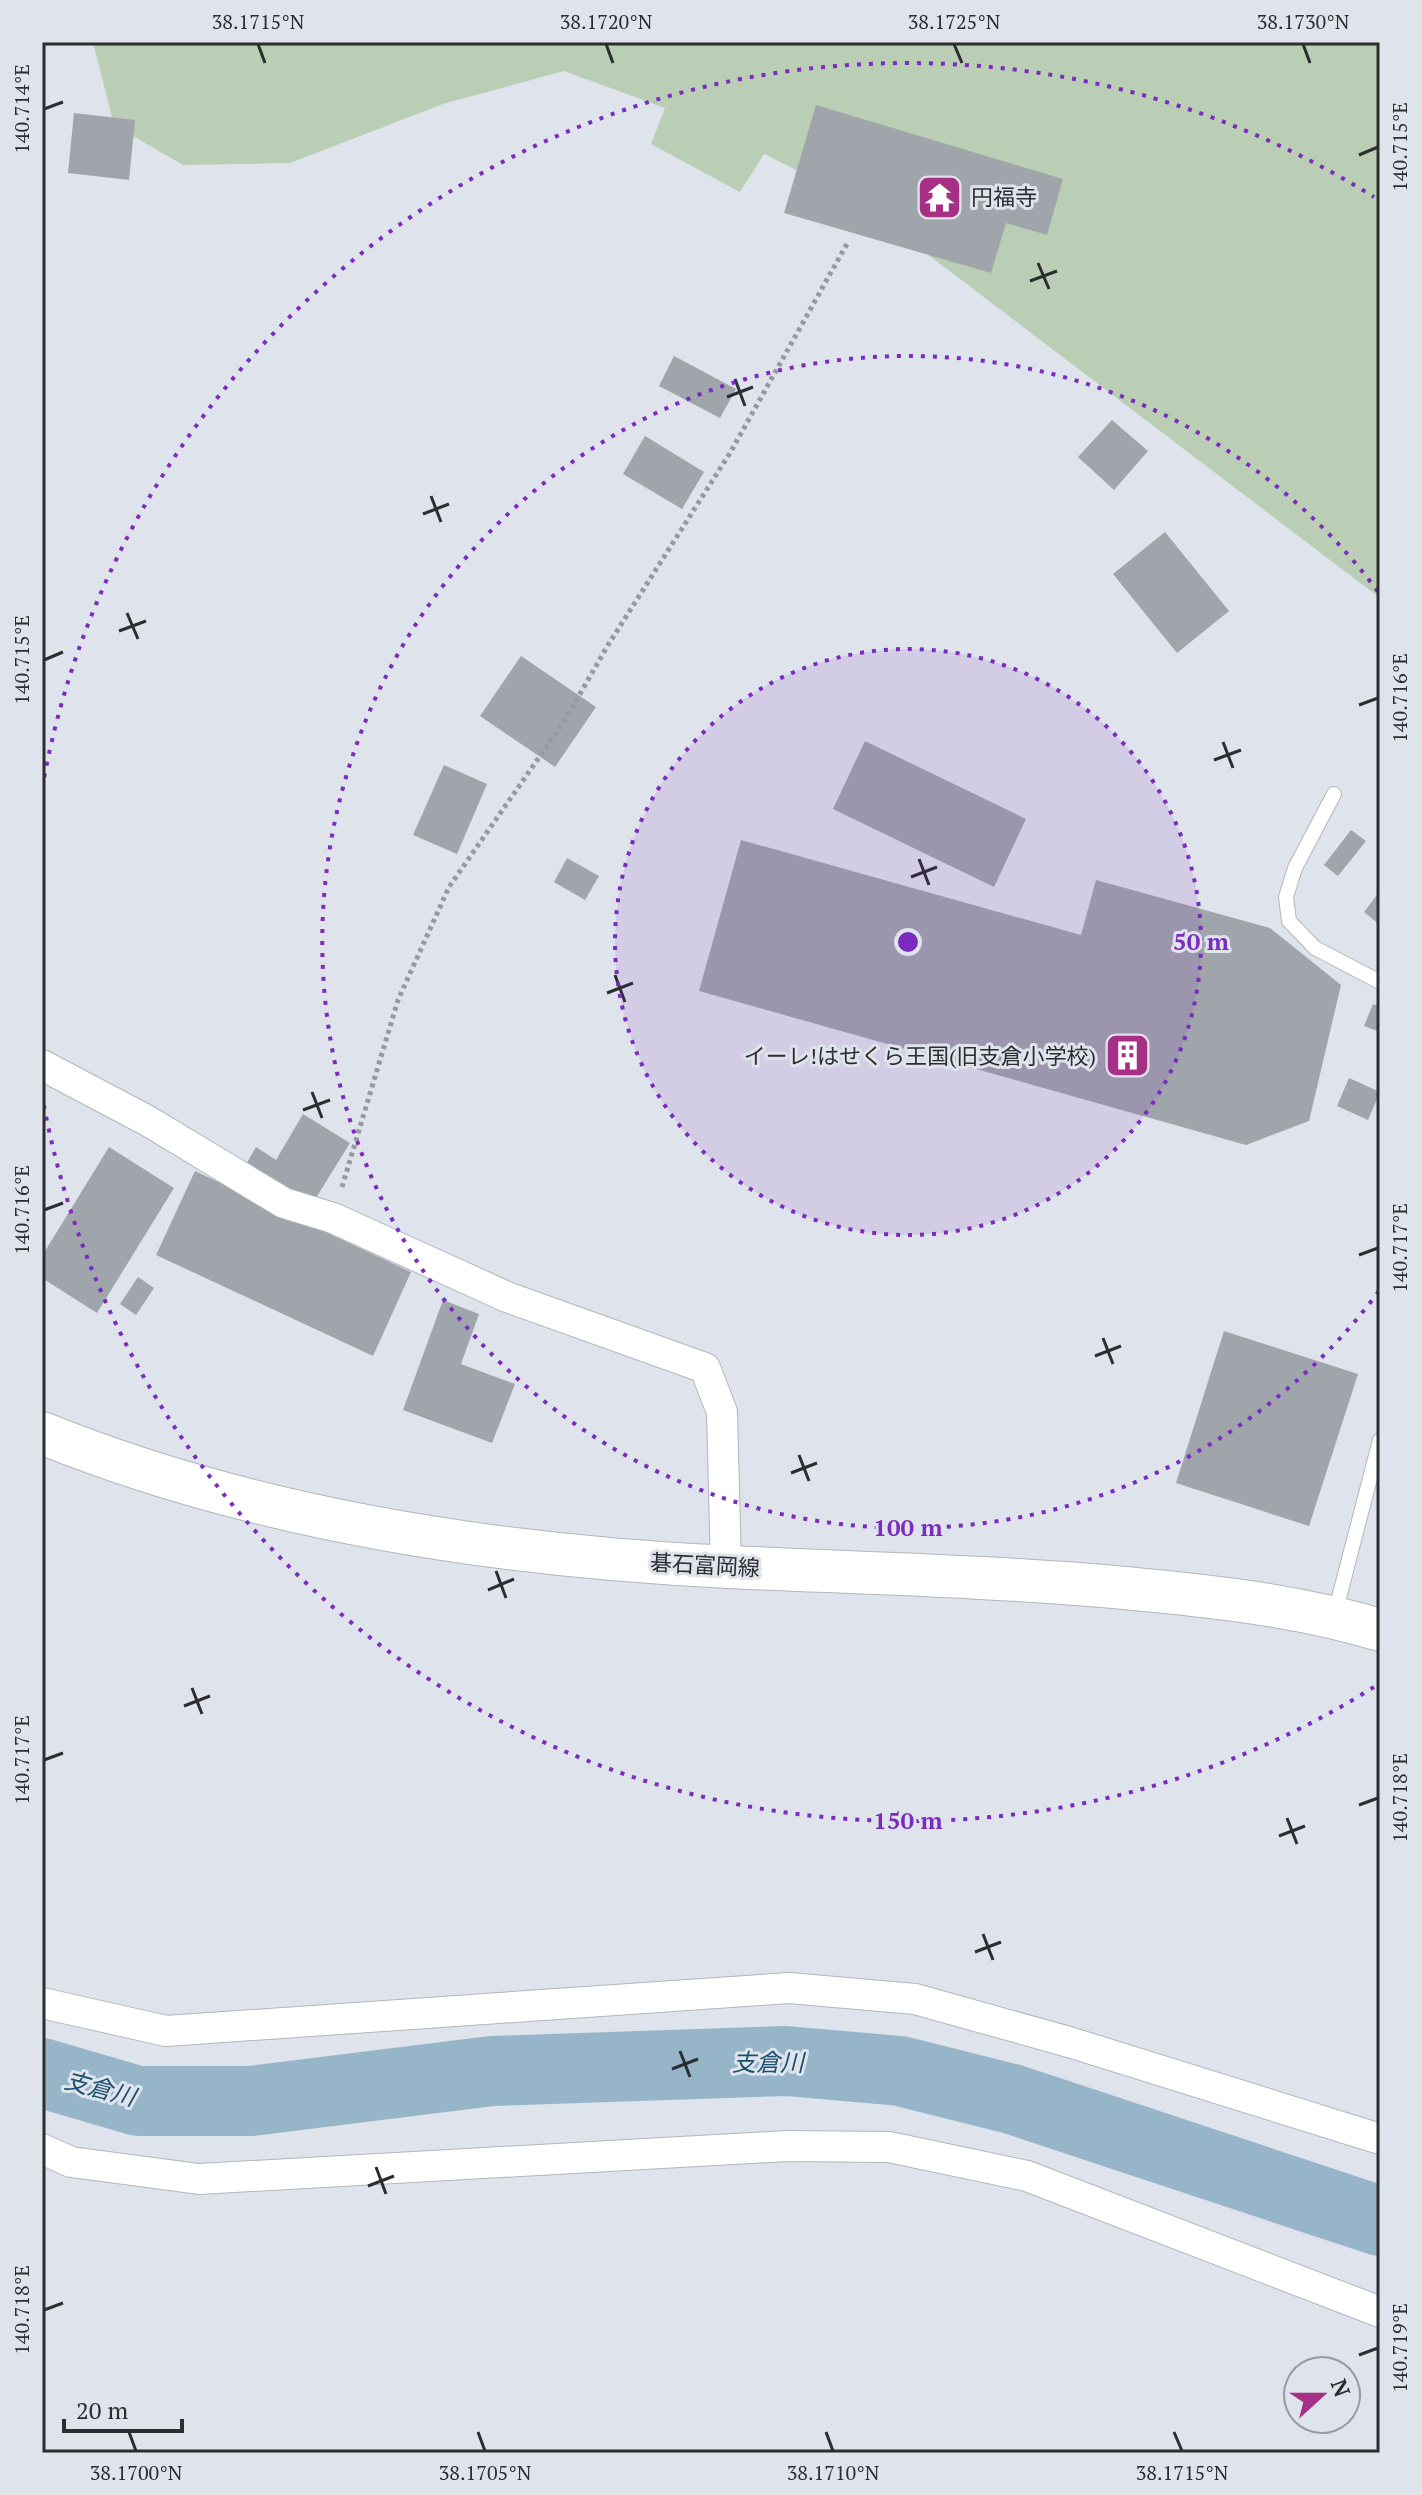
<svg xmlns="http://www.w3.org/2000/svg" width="1422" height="2495" font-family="'PT Serif','Noto Sans JP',serif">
<rect width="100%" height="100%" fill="#dfe3eb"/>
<path fill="#b9ceb4" d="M93 42H1380V598L856 200 764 154 740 192 651 144 665 108 564 71 443 104 290 163 183 165 114 125Z"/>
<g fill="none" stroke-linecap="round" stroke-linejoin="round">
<path stroke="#97b5c9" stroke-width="70" d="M42 2073 138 2101H251L492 2071 786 2061 900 2071 1012 2099 1380 2221"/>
</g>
<g fill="#a0a4ab">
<path d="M816 105 1063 179 1047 235 1006 223 991 273 784 213Z"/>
<path d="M74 113 135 120 129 180 68 173Z"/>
<path d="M674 356 736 389 720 418 659 386Z"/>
<path d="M1112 420 1148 451 1114 490 1078 457Z"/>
<path d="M645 436 704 472 682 509 623 474Z"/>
<path d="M1165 532 1229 611 1177 653 1113 574Z"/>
<path d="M521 656 596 707 555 767 480 716Z"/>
<path d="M865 741 1026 819 994 887 833 809Z"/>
<path d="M444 765 487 784 457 854 413 835Z"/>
<path d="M1351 830 1366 841 1338 876 1324 865Z"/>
<path d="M741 840 1081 935 1096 880 1270 928 1341 985 1309 1121 1246 1145 699 991Z"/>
<path d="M567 858 599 876 585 900 554 882Z"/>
<path d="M1380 891V925L1364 912Z"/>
<path d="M1373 1004 1380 1007V1032L1364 1026Z"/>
<path d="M1349 1078 1380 1092 1368 1120 1337 1106Z"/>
<path d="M303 1114 350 1143 311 1206 245 1166 256 1147 276 1160Z"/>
<path d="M109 1147 174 1188 97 1313 42 1278V1256Z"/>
<path d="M195 1171 411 1272 373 1356 156 1255Z"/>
<path d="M138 1277 154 1288 136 1315 120 1304Z"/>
<path d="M443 1300 479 1314 461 1364 515 1384 492 1443 403 1410Z"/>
<path d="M1224 1331 1358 1374 1309 1526 1176 1483Z"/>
</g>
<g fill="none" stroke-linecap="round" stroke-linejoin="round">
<defs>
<g id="service">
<path d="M1334 794 1295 868 1286 897 1289 921 1315 948 1380 982"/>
<path d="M1335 1613 1380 1440"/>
</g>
<g id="minor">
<path d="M42 1065 148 1121 284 1203 333 1218 507 1297 705 1368 722 1412 726 1567"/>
<path d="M42 2003 166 2031 789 1988 915 1999 1069 2042 1380 2139"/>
<path d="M42 2149 71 2162 199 2179 787 2146 889 2147 1027 2176 1380 2312"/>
</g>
<path id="secondary" d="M42 1433C257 1520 499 1556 729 1567 861 1573 993 1576 1125 1588 1210 1596 1297 1605 1380 1630"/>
</defs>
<use href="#service" stroke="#b2b6bd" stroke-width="16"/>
<use href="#minor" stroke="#b2b6bd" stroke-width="32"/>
<use href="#secondary" stroke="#b2b6bd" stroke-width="44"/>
<path stroke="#96999f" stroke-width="5" stroke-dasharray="4 4" stroke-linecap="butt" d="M342 1187 398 1000 449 887 565 720 608 645 730 453 848 242"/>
<use href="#service" stroke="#fff" stroke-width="14"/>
<use href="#minor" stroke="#fff" stroke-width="30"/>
<use href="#secondary" stroke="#fff" stroke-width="42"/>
</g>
<path fill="none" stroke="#2c2d30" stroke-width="3" d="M258 44 265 63M606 44 613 63M954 44 962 63M1303 44 1310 63M44 109 63 102M1359 155 1378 147M1038 263 1049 289M1030 281 1057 271M735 379 745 406M727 397 753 387M431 496 441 522M423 514 449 504M127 613 138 639M119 631 146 621M44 660 63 652M1359 705 1378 698M1223 742 1233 768M1214 760 1241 750M919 859 929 885M911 877 937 867M615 975 625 1002M607 993 633 983M312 1092 322 1118M303 1110 330 1100M44 1210 63 1203M1359 1255 1378 1248M1103 1338 1113 1364M1095 1356 1121 1346M799 1455 809 1481M791 1473 817 1463M496 1571 506 1598M488 1590 514 1579M192 1688 202 1714M184 1706 210 1696M44 1760 63 1753M1359 1805 1378 1798M1287 1818 1297 1844M1279 1836 1305 1826M983 1934 993 1960M975 1952 1001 1942M680 2051 690 2077M672 2069 698 2059M376 2167 386 2194M368 2186 394 2176M44 2310 63 2303M1359 2355 1378 2348M129 2432 136 2451M478 2432 485 2451M826 2432 833 2451M1174 2432 1182 2451"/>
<circle cx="908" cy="942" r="293" fill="#7b2cbf" fill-opacity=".12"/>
<g fill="none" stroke="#7b2cbf" stroke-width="4" stroke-dasharray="4 8">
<circle cx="908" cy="942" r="293"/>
<path d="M1379 1291A586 586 0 1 1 1379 593"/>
<path d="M1374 1687A879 879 0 0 1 42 1095M42 789A879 879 0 0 1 1374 197"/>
</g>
<defs>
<symbol id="temple-square" viewBox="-11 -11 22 22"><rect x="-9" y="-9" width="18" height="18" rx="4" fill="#a73087" stroke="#dfe3eb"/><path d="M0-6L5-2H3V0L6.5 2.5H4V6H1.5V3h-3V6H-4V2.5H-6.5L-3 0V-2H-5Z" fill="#fff"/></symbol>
<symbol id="building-square" viewBox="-11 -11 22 22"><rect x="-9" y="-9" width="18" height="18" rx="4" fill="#a73087" stroke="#dfe3eb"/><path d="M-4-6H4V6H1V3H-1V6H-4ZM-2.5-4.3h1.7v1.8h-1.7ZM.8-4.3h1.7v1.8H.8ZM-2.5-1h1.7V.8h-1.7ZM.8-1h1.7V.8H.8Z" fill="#fff"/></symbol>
</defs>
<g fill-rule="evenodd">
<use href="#temple-square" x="914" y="172" width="51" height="51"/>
<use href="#building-square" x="1102" y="1030" width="51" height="51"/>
</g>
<g text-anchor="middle" stroke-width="6" stroke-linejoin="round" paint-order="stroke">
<g font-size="22" fill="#2c2d30" stroke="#dfe3eb" text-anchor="start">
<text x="971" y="205">円福寺</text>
<text x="1096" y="1064" text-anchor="end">イーレ!はせくら王国(旧支倉小学校)</text>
</g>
<g font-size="22" fill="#2c2d30" stroke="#dfe3eb">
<text transform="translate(705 1565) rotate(3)" y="8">碁石富岡線</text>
</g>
<g font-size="24" font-style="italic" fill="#1b516e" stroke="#dfe3eb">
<text x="768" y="2071">支倉川</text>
<text transform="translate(100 2089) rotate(15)" y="8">支倉川</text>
</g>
</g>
<circle cx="908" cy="942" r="12" fill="#7b2cbf" stroke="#dfe3eb" stroke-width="4"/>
<g font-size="24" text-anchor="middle" font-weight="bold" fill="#7b2cbf" stroke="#dfe3eb" stroke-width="6" stroke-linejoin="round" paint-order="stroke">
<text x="1201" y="950">50 m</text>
<text x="908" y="1536">100 m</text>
<text x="908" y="1829">150 m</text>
</g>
<rect width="1422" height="2495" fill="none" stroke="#dfe3eb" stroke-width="88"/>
<g transform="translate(1322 2395) rotate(69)"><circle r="38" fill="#dfe3eb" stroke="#979aa0" stroke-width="2"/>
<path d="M0-6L14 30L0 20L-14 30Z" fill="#a73087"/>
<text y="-12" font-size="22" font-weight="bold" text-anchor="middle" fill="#2c2d30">N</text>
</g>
<path d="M64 2419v12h118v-12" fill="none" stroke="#2c2d30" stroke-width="4"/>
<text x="76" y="2419" font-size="24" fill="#2c2d30" stroke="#dfe3eb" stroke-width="6" paint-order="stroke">20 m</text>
<rect x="44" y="44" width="1334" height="2407" fill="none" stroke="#2c2d30" stroke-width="3"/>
<g font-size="20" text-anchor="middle" fill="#2c2d30">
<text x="258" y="29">38.1715°N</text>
<text x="606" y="29">38.1720°N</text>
<text x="954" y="29">38.1725°N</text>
<text x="1303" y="29">38.1730°N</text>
<text transform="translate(22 109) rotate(-90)" y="7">140.714°E</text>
<text transform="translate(1400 147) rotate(-90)" y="7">140.715°E</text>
<text transform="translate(22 660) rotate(-90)" y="7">140.715°E</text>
<text transform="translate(1400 698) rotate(-90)" y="7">140.716°E</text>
<text transform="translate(22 1210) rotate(-90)" y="7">140.716°E</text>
<text transform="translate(1400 1248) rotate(-90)" y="7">140.717°E</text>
<text transform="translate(22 1760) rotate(-90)" y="7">140.717°E</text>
<text transform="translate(1400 1798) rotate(-90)" y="7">140.718°E</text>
<text transform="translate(22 2310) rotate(-90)" y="7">140.718°E</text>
<text transform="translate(1400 2348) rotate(-90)" y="7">140.719°E</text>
<text x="136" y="2480">38.1700°N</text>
<text x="485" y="2480">38.1705°N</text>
<text x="833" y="2480">38.1710°N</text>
<text x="1182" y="2480">38.1715°N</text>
</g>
</svg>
